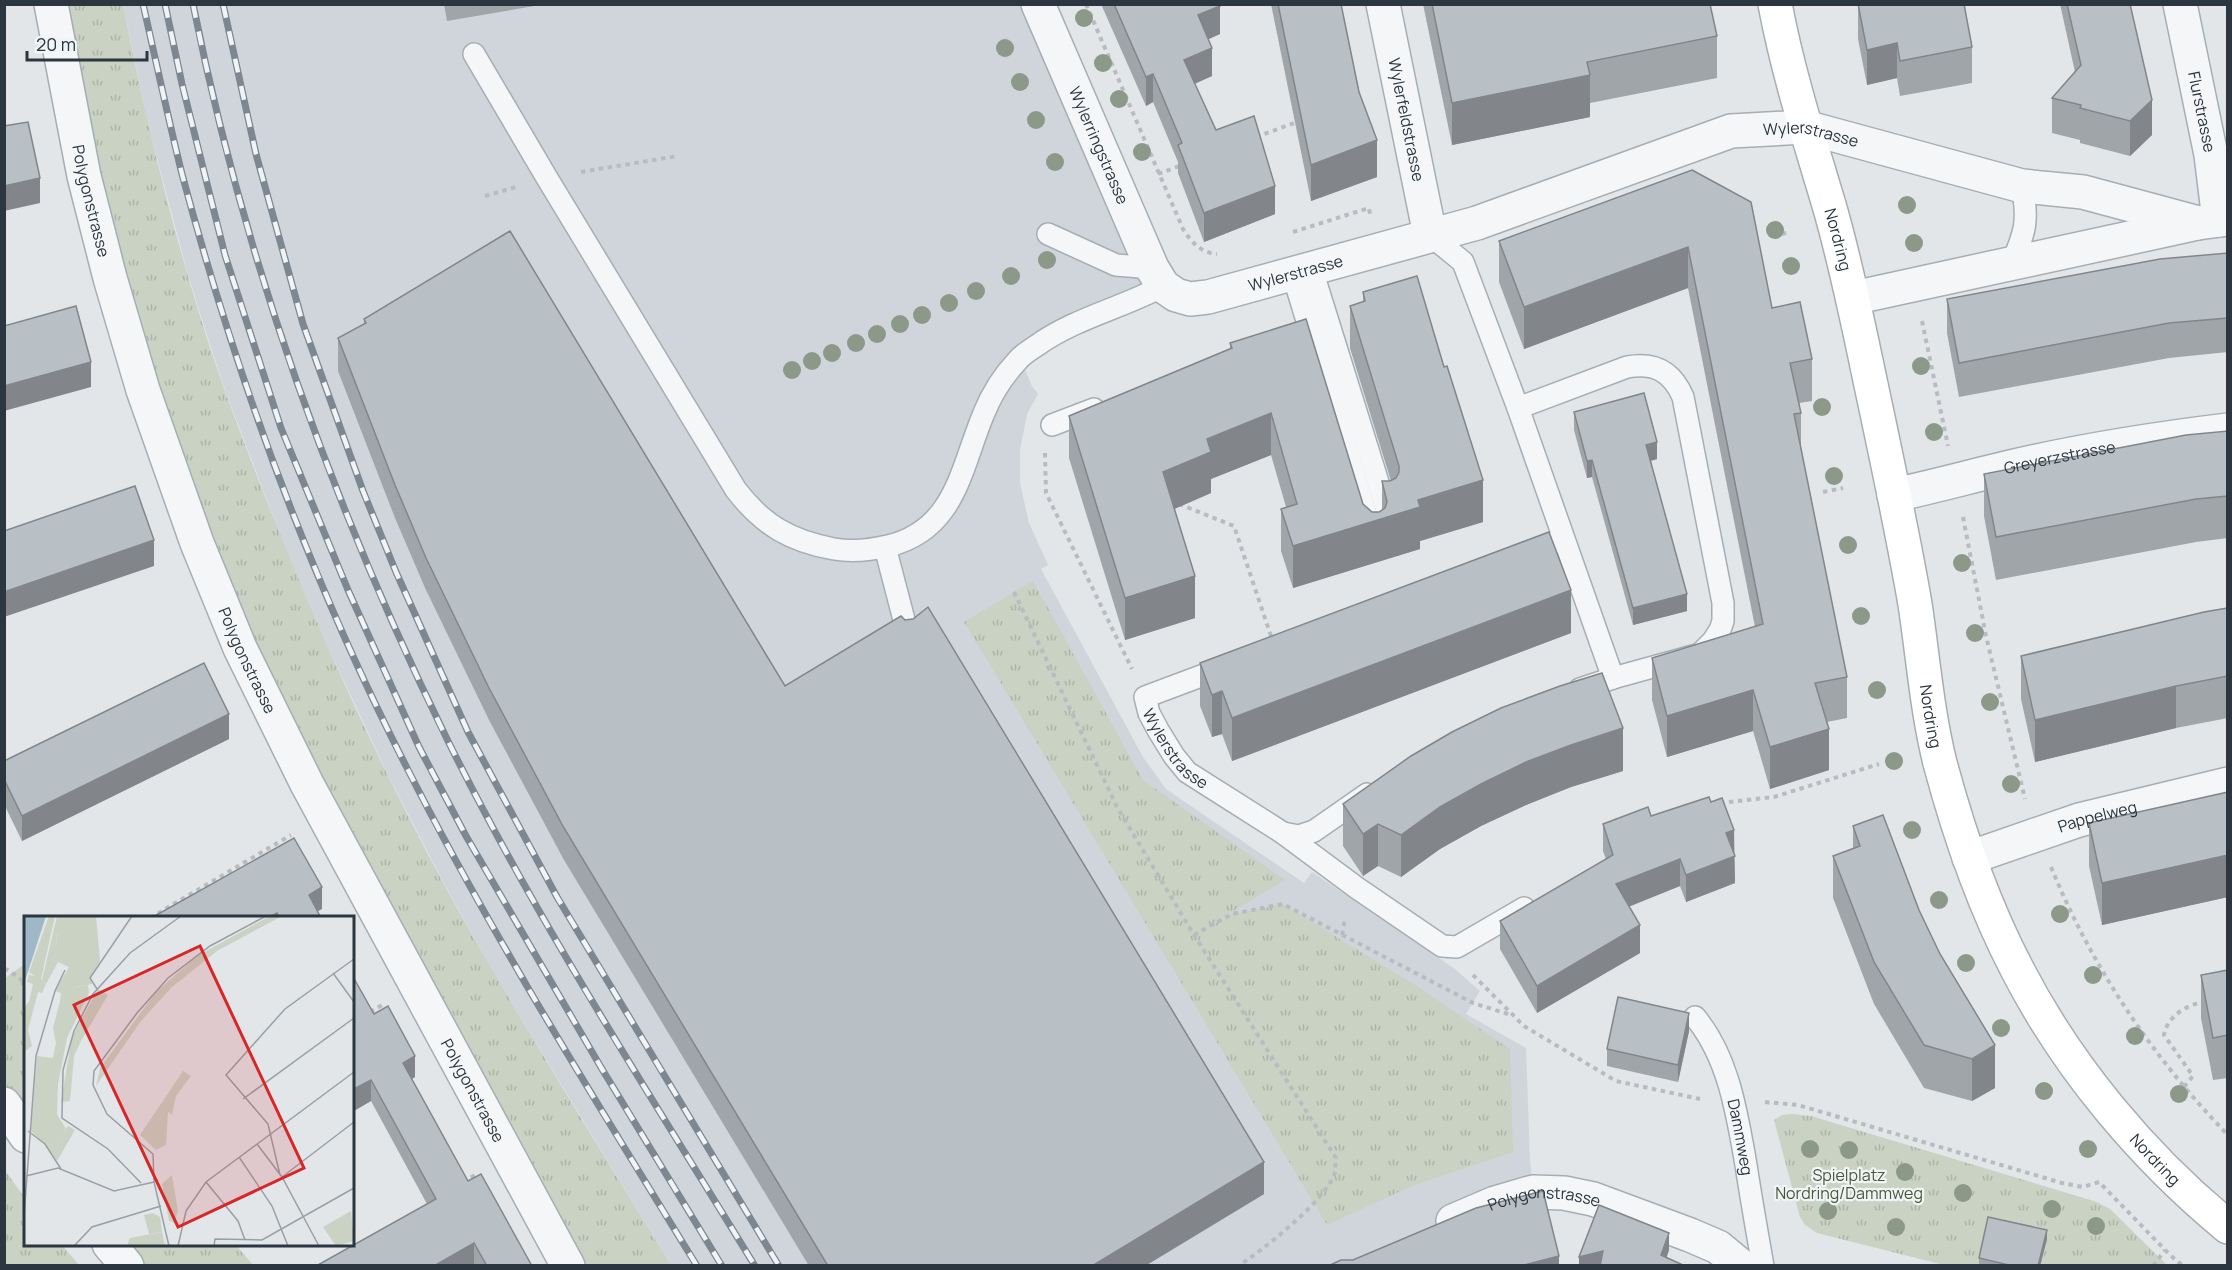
<svg xmlns="http://www.w3.org/2000/svg" width="2232" height="1270" font-family="Manrope,sans-serif">
<defs>
<pattern id="grass-tufts" width="24" height="20" patternUnits="userSpaceOnUse" patternTransform="scale(1.5)"><rect width="24" height="20" fill="#c9d2c3"/><path d="M3 7l-1-3M5 7V3M7 7l1-3M15 17l-1-3M17 17v-4M19 17l1-3" fill="none" stroke="#adb5a9"/></pattern>
</defs>
<rect width="100%" height="100%" fill="#e2e6e9"/>
<path fill="#d0d5db" d="M123 5H1038L1163 286 1020 358 1032 386 1038 394 1027 414 1020 450V483L1029 523 1048 565 1041 569 1143 757 1166 789 1304 883 1312 872 1455 969 1480 991 1466 1014 1526 1048 1530 1160 1533 1192 1346 1265H671L497 979 440 876 388 775 322 634 285 547 226 393 205 329 187 271 149 128Z"/>
<g fill="url(#grass-tufts)">
<path d="M59 5H123C149 136 181 268 226 394 287 560 357 722 440 877 512 1009 593 1137 671 1265H587L317 777 207 539 122 275Z"/>
<path d="M1033 581 1143 780 1285 880 1212 924 1232 914 1283 904 1415 985 1510 1049 1513 1152 1412 1186 1327 1225 964 622Z"/>
<path d="M25 964V1115L5 1083V978Z"/>
<path d="M1792 1114 1811 1116 2097 1202 2110 1209 2167 1265H1944L1817 1233 1805 1225 1800 1217 1774 1120 1782 1115Z"/>
<path d="M4 1169 25 1198 26 1244 62 1245 79 1265H5Z"/>
<path d="M118 1245H236L253 1265H135Z"/>
</g>
<g fill="none" stroke-linecap="round" stroke-linejoin="round">
<defs>
<g id="lane">
<path d="M474 54 547 178 736 490C763 525 790 541 834 549 852 552 871 550 888 546 956 530 961 467 984 413 992 393 1003 376 1018 360 1023 354 1030 350 1036 346 1075 318 1122 308 1163 286"/>
<path d="M1048 234 1116 265 1152 268"/>
<path d="M1430 235 1463 262 1518 408 1613 678"/>
<path d="M2011 265C2025 233 2029 221 2022 186"/>
<path d="M1312 270 1387 511"/>
<path d="M1293 275 1371 530"/>
<path d="M1518 408 1627 367C1654 362 1672 371 1683 397L1723 603V621L1720 630 1713 641 1700 654 1613 678 1580 689"/>
<path d="M1052 425 1094 409"/>
<path d="M885 547 909 639"/>
<path d="M1527 553 1563 539"/>
<path id="s1" d="M1225 667 1145 697 1149 713 1158 730 1174 756 1187 772 1283 833 1299 836 1314 831 1367 794"/>
<path d="M1283 833 1357 888 1442 946 1457 947 1524 908"/>
<path id="s2" d="M1695 1017C1729 1058 1737 1114 1746 1165 1751 1198 1757 1232 1763 1266"/>
</g>
<g id="street">
<path id="s3" d="M51 4 84 176 110 278 143 390 197 543 240 648 307 784 568 1266"/>
<path id="s4" d="M1038 4 1152 268 1163 286 1176 295 1190 299 1208 297 1477 223 1731 131 1805 127 2022 186 2083 192 2198 223"/>
<path id="s5" d="M1383 4 1430 235"/>
<path id="s6" d="M2180 4 2211 155 2219 220"/>
<path d="M1853 298 2198 223 2228 219"/>
<path id="s7" d="M1894 495C1932 487 1968 477 2006 468 2078 451 2154 439 2228 430"/>
<path id="s8" d="M1969 858 2079 820 2228 784"/>
<path d="M4 1104 26 1136"/>
<path id="s9" d="M1453 1221 1495 1203 1533 1192 1564 1193 1593 1199 1690 1235 1718 1247 1741 1266"/>
<path d="M109 1244 127 1266"/>
</g>
<g id="secondary">
<path id="s10" d="M1775 4C1788 73 1809 138 1829 205 1844 256 1855 309 1866 361 1883 442 1901 523 1915 604 1923 657 1927 711 1940 763 1959 834 1983 904 2017 969 2068 1068 2143 1157 2228 1227"/>
</g>
</defs>
<use href="#lane" stroke="#a7aeb3" stroke-width="24"/>
<use href="#street" stroke="#a7aeb3" stroke-width="36"/>
<use href="#secondary" stroke="#a7aeb3" stroke-width="36"/>
<g stroke="#b8bcc1" stroke-width="4" stroke-dasharray="4.5 4.5" stroke-linecap="butt">
<path d="M1086 4 1183 229C1192 243 1200 252 1217 254"/>
<path d="M1256 137 1297 122"/>
<path d="M581 172 678 156"/>
<path d="M1158 174 1182 165"/>
<path d="M485 196 516 187"/>
<path d="M1293 232 1369 208 1370 214"/>
<path d="M1773 236 1790 232"/>
<path d="M1922 321 1948 446"/>
<path d="M1045 453 1046 493 1132 669"/>
<path d="M1823 492 1843 488"/>
<path d="M1179 504 1234 526 1272 639"/>
<path d="M1963 517 1986 636 2025 799"/>
<path d="M1014 592 1117 807 1194 935 1336 1158C1335 1163 1336 1168 1335 1172 1328 1199 1262 1251 1238 1266"/>
<path d="M1720 803 1774 797 1879 764"/>
<path d="M2051 867C2092 967 2152 1057 2228 1135"/>
<path d="M150 918 291 835"/>
<path d="M1194 935 1232 914 1283 904 1473 1003 1511 1015"/>
<path d="M1342 935 1345 918"/>
<path d="M4 969 8 970 26 983"/>
<path d="M1473 975 1524 1026 1616 1081 1700 1099"/>
<path d="M370 1012 384 1004"/>
<path d="M2184 1087 2193 1076 2164 1035C2167 1017 2186 1005 2203 1002"/>
<path d="M1765 1102 1798 1105 2062 1183 2083 1187 2099 1182 2170 1255 2183 1266"/>
<path d="M463 1182 477 1174"/>
<path d="M2153 1266 2165 1250"/>
</g>
<use href="#lane" stroke="#f4f6f8" stroke-width="21"/>
<use href="#street" stroke="#f4f6f8" stroke-width="33"/>
<use href="#secondary" stroke="#fff" stroke-width="33"/>
<defs>
<g id="rail">
<path d="M143 4C156 61 168 118 182 174 236 376 311 580 406 766 493 938 596 1101 697 1266"/>
<path d="M165 4 182 84 225 255 281 428 348 590 419 747 466 836 602 1069 722 1266"/>
<path d="M193 4C244 260 333 507 448 741 538 923 649 1093 755 1266"/>
<path d="M223 4 256 154 303 324 363 491 396 572 468 732 557 897 779 1266"/>
</g>
</defs>
<use href="#rail" stroke="#7c8791" stroke-width="7"/>
<use href="#rail" stroke="#f1f4f7" stroke-width="4.5" stroke-dasharray="14" stroke-linecap="butt"/>
</g>
<g fill="#8c9988">
<circle cx="1084" cy="18" r="9"/>
<circle cx="1005" cy="48" r="9"/>
<circle cx="1103" cy="63" r="9"/>
<circle cx="1020" cy="82" r="9"/>
<circle cx="1119" cy="99" r="9"/>
<circle cx="1036" cy="120" r="9"/>
<circle cx="1142" cy="152" r="9"/>
<circle cx="1055" cy="162" r="9"/>
<circle cx="1907" cy="205" r="9"/>
<circle cx="1775" cy="230" r="9"/>
<circle cx="1914" cy="243" r="9"/>
<circle cx="1047" cy="260" r="9"/>
<circle cx="1791" cy="266" r="9"/>
<circle cx="1011" cy="276" r="9"/>
<circle cx="976" cy="291" r="9"/>
<circle cx="949" cy="303" r="9"/>
<circle cx="922" cy="315" r="9"/>
<circle cx="900" cy="324" r="9"/>
<circle cx="877" cy="334" r="9"/>
<circle cx="856" cy="343" r="9"/>
<circle cx="832" cy="353" r="9"/>
<circle cx="812" cy="361" r="9"/>
<circle cx="1921" cy="366" r="9"/>
<circle cx="792" cy="370" r="9"/>
<circle cx="1822" cy="407" r="9"/>
<circle cx="1934" cy="432" r="9"/>
<circle cx="1834" cy="476" r="9"/>
<circle cx="1848" cy="545" r="9"/>
<circle cx="1962" cy="563" r="9"/>
<circle cx="1861" cy="616" r="9"/>
<circle cx="1975" cy="633" r="9"/>
<circle cx="1877" cy="690" r="9"/>
<circle cx="1990" cy="702" r="9"/>
<circle cx="1894" cy="761" r="9"/>
<circle cx="2011" cy="784" r="9"/>
<circle cx="1912" cy="830" r="9"/>
<circle cx="1939" cy="900" r="9"/>
<circle cx="2060" cy="914" r="9"/>
<circle cx="1966" cy="963" r="9"/>
<circle cx="2093" cy="975" r="9"/>
<circle cx="2001" cy="1028" r="9"/>
<circle cx="2135" cy="1036" r="9"/>
<circle cx="2044" cy="1091" r="9"/>
<circle cx="2179" cy="1094" r="9"/>
<circle cx="1810" cy="1149" r="9"/>
<circle cx="2088" cy="1149" r="9"/>
<circle cx="1849" cy="1150" r="9"/>
<circle cx="1905" cy="1172" r="9"/>
<circle cx="1963" cy="1193" r="9"/>
<circle cx="2052" cy="1209" r="9"/>
<circle cx="1828" cy="1211" r="9"/>
<circle cx="2096" cy="1226" r="9"/>
<circle cx="1896" cy="1227" r="9"/>
</g>
<g fill="#9fa5a9">
<path d="M444 4H546L447 21Z"/>
<path d="M1101 4H1219L1220 34 1208 39 1212 76 1195 84 1216 130 1275 214 1204 242 1178 173V162L1153 102 1146 106Z"/>
<path d="M1271 4H1341L1377 177 1311 201Z"/>
<path d="M1423 4H1710L1717 36V78L1590 103V117L1452 145Z"/>
<path d="M1858 4 1972 47V83L1900 96 1897 78 1867 85 1858 39Z"/>
<path d="M2060 4H2130L2152 135 2130 156 2080 143V140L2052 133V98L2075 72Z"/>
<path d="M1692 170 1772 308 1812 359V401L1799 403 1801 413V448L1847 677V718L1827 722 1829 770 1770 789 1753 731 1667 757 1652 700V658L1755 627 1688 288 1524 349 1499 282V241Z"/>
<path d="M2228 253V352L2169 358 1959 397 1947 333V299Z"/>
<path d="M1363 292 1483 522 1420 541V549L1293 588 1281 551V509L1286 507 1271 455 1211 479V493L1174 509 1195 618 1125 640 1069 458V416L1230 349V343L1363 504 1372 512H1379L1382 510V481H1391L1350 348V306L1363 302Z"/>
<path d="M364 319 785 686 1264 1194 1145 1266H809L564 860 489 720 426 590 395 518 338 371V338L364 324Z"/>
<path d="M1574 412 1657 459 1651 461 1687 611 1633 625 1592 477 1587 478 1574 430Z"/>
<path d="M2228 431V538L2196 542 1996 580 1984 516V474Z"/>
<path d="M2228 608V718L2176 728 2035 762 2021 699V656Z"/>
<path d="M1571 633 1232 761 1222 734 1212 737 1200 706V663Z"/>
<path d="M229 739 22 841 4 804V761Z"/>
<path d="M1623 771 1571 787 1526 805 1481 826 1440 849 1401 877 1378 866 1363 876 1343 846V804Z"/>
<path d="M2228 792V897L2102 925 2089 866V823Z"/>
<path d="M1651 816 1734 854 1735 883 1686 902 1680 886 1629 906 1640 953 1537 1013 1500 949V921L1606 859 1603 851V824Z"/>
<path d="M1853 826 1919 910 1995 1088 1972 1101 1924 1088 1874 1004 1833 898V856L1853 848Z"/>
<path d="M2228 970V1078L2213 1080 2201 1018V975Z"/>
<path d="M352 975 374 1014 415 1077 412 1079 468 1181 532 1266H475L474 1265 472 1266H316L427 1204 371 1101 352 1112Z"/>
<path d="M1689 1031 1678 1082 1607 1066V1049Z"/>
<path d="M2047 1239 2040 1266H1979V1258Z"/>
</g>
<g fill="#82868a">
<path d="M1220 6V34L1198 44V15Z"/>
<path d="M1897 43V78L1867 85V50Z"/>
<path d="M1212 48V76L1184 88V60Z"/>
<path d="M1153 74V102L1146 106V77Z"/>
<path d="M1590 75V117L1452 145V103Z"/>
<path d="M2152 100V135L2130 156V121Z"/>
<path d="M1377 140V177L1311 201V165Z"/>
<path d="M40 178V203L4 211V186Z"/>
<path d="M1275 186V214L1204 242V213Z"/>
<path d="M1688 247V288L1524 349V307Z"/>
<path d="M91 362V387L4 411V386Z"/>
<path d="M1271 413V455L1211 479V493L1163 514V472L1207 439Z"/>
<path d="M1657 442V459L1646 462V445Z"/>
<path d="M1592 460V477L1587 478V461Z"/>
<path d="M1483 480V522L1420 541V549L1293 588V546L1418 500Z"/>
<path d="M154 540V566L4 617V592Z"/>
<path d="M1195 576V618L1125 640V598Z"/>
<path d="M1571 590V633L1232 761V718Z"/>
<path d="M1687 594V611L1633 625V608Z"/>
<path d="M2176 686V728L2035 762V720Z"/>
<path d="M1753 690V731L1667 757V716Z"/>
<path d="M1222 691V734L1212 737V695Z"/>
<path d="M229 714V739L22 841V816Z"/>
<path d="M1623 728V771L1571 787 1526 805 1481 826 1440 849 1401 877V835L1440 807 1481 784 1526 762 1571 745Z"/>
<path d="M1829 729V770L1770 789V747Z"/>
<path d="M1378 824V866L1363 876V834Z"/>
<path d="M1734 830 1735 883 1686 902V875L1726 833Z"/>
<path d="M2228 855V897L2102 925V883Z"/>
<path d="M1680 859V886L1616 912V884Z"/>
<path d="M322 887V909L309 916V895Z"/>
<path d="M277 913V918H268Z"/>
<path d="M1640 925V953L1537 1013V986Z"/>
<path d="M1689 1013V1031L1678 1082V1065Z"/>
<path d="M1995 1045V1088L1972 1101V1059Z"/>
<path d="M415 1056V1077L403 1084V1063Z"/>
<path d="M371 1080V1101L352 1112V1090Z"/>
<path d="M1264 1162V1194L1145 1266H1092Z"/>
<path d="M2047 1230V1239L2040 1266H2038Z"/>
<path d="M1669 1233V1250L1664 1266 1661 1255Z"/>
<path d="M474 1243V1265L472 1266H434Z"/>
<path d="M1603 1251V1266H1579V1257Z"/>
<path d="M1559 1256V1266H1520Z"/>
</g>
<g fill="#b9c0c5" stroke="#82868a" stroke-width="1.5">
<path d="M1114 4H1219L1220 6 1198 15 1212 48 1184 60 1216 130 1254 116 1275 186 1204 213 1178 145 1182 143 1153 74 1146 77Z"/>
<path d="M1278 4H1341L1359 92 1377 140 1311 165Z"/>
<path d="M1432 4H1710L1717 36 1587 62 1590 75 1452 103Z"/>
<path d="M1858 4H1964L1972 47 1900 61 1897 43 1867 50Z"/>
<path d="M2067 4H2130L2152 100 2130 121 2080 108 2081 105 2052 98 2081 65Z"/>
<path d="M28 122 40 178 4 186V126Z"/>
<path d="M1692 170 1751 202 1772 308 1800 302 1812 359 1790 363 1801 413 1794 414 1847 677 1815 683 1829 729 1770 747 1753 690 1667 716 1652 658 1763 624 1688 247 1524 307 1499 241Z"/>
<path d="M510 231 785 686 901 616 905 620 913 619 928 607 1264 1162 1092 1266H828L564 828 489 688 426 558 395 485 338 338 366 323 364 319Z"/>
<path d="M2228 253V318L2169 323 1959 363 1947 299 2160 259Z"/>
<path d="M1417 276 1444 367 1447 366 1483 480 1418 500 1420 507 1293 546 1281 509 1297 504 1271 413 1207 439 1211 452 1163 472 1195 576 1125 598 1069 416 1232 348 1230 343 1306 319 1363 504 1372 512H1379L1385 508 1387 502 1382 481H1390L1396 478 1399 472V466L1350 306 1365 301 1363 292Z"/>
<path d="M76 306 91 362 4 386V326Z"/>
<path d="M1644 393 1657 442 1646 445 1687 594 1633 608 1592 460 1587 461 1574 412Z"/>
<path d="M2228 431V496L2196 499 1996 537 1984 474 2186 435Z"/>
<path d="M135 486 154 540 4 592V531Z"/>
<path d="M1549 532 1571 590 1232 718 1222 691 1212 695 1200 663Z"/>
<path d="M2228 608V676L2176 686 2035 720 2021 656 2204 612Z"/>
<path d="M204 663 229 714 22 816 4 779V761Z"/>
<path d="M1602 673 1623 728 1571 745 1526 762 1481 784 1440 807 1401 835 1378 824 1363 834 1343 804 1411 756 1452 732 1501 708 1560 686Z"/>
<path d="M2228 792V855L2102 883 2089 823Z"/>
<path d="M1709 797 1711 802 1722 798 1734 830 1726 833 1735 856 1686 875 1680 859 1616 884 1640 925 1537 986 1500 921 1613 855 1603 824 1648 807 1651 816Z"/>
<path d="M1883 815 1919 910 1940 954 1995 1045 1972 1059 1924 1045 1874 962 1833 856 1860 846 1853 826Z"/>
<path d="M294 838 322 887 309 895 321 918H280L277 913 268 918H151Z"/>
<path d="M2228 970V1035L2213 1038 2201 975Z"/>
<path d="M352 975 374 1014 388 1006 415 1056 403 1063 468 1181 481 1174 532 1266H487L474 1243 434 1266H316L436 1199 371 1080 352 1090Z"/>
<path d="M1618 997 1689 1013 1678 1065 1607 1049Z"/>
<path d="M1543 1191 1559 1256 1520 1266H1328L1341 1260H1353L1476 1208Z"/>
<path d="M1599 1205 1669 1233 1661 1255 1685 1266H1600L1603 1251 1579 1257Z"/>
<path d="M1988 1217 2047 1230 2038 1266H2013L1979 1258Z"/>
</g>
<g text-anchor="middle" stroke-width="4.5" stroke-linejoin="round" paint-order="stroke">
<g font-size="16" fill="#2b3640" stroke="#f1f4f7">
<text dy="6" stroke="none"><textPath href="#s6" startOffset="110">Flurstrasse</textPath></text>
<text dy="6" stroke="none"><textPath href="#s5" startOffset="118">Wylerfeldstrasse</textPath></text>
<text dy="6" stroke="none"><textPath href="#s4" startOffset="987">Wylerstrasse</textPath></text>
<text dy="6" stroke="none"><textPath href="#s4" startOffset="154">Wylerringstrasse</textPath></text>
<text dy="6" stroke="none"><textPath href="#s3" startOffset="201">Polygonstrasse</textPath></text>
<text dy="6" stroke="none"><textPath href="#s10" startOffset="244">Nordring</textPath></text>
<text dy="6" stroke="none"><textPath href="#s4" startOffset="448">Wylerstrasse</textPath></text>
<text dy="6" stroke="none"><textPath href="#s7" startOffset="170">Greyerzstrasse</textPath></text>
<text dy="6" stroke="none"><textPath href="#s3" startOffset="687">Polygonstrasse</textPath></text>
<text dy="6" stroke="none"><textPath href="#s10" startOffset="730">Nordring</textPath></text>
<text dy="6" stroke="none"><textPath href="#s1" startOffset="147">Wylerstrasse</textPath></text>
<text dy="6" stroke="none"><textPath href="#s8" startOffset="135">Pappelweg</textPath></text>
<text dy="6" stroke="none"><textPath href="#s3" startOffset="1173">Polygonstrasse</textPath></text>
<text dy="6" stroke="none"><textPath href="#s2" startOffset="130">Dammweg</textPath></text>
<text dy="6" stroke="none"><textPath href="#s10" startOffset="1234">Nordring</textPath></text>
<text dy="6" stroke="none"><textPath href="#s9" startOffset="96">Polygonstrasse</textPath></text>
</g>
<g font-size="16" fill="#455a39" stroke="#f1f4f7">
<text x="1849" y="1181">Spielplatz<tspan x="1849" dy="18">Nordring/Dammweg</tspan></text>
</g>
</g>
<g transform="translate(24 916)">
<rect width="330" height="330" fill="#e2e6e9"/>
<path d="M25 0H31L17 63 22 68 18 77 14 76 4 114 8 130 0 136V91L5 86 9 68 3 66 5 59 11 60 5 56ZM33 0H45L33 19 32 29 26 30ZM246 0H258L193 35 148 71 117 105 72 170 76 152 132 76 173 40ZM64 69 65 77 43 122 34 168 33 198 42 213 33 227 23 230 7 215 13 140 29 142 32 127 29 112 36 85 51 71ZM74 73 84 79 57 125 48 121ZM159 155 167 160 152 180 148 199 144 196 142 229 132 234 116 219ZM148 259 154 295 150 307 145 305 138 268ZM327 295 330 325 312 330 299 311ZM129 297 136 301 138 316 125 318 120 299Z" fill="#c9d2c3"/>
<path d="M45 0H72L76 45 67 62 68 68 51 71 36 85 37 77 31 75 45 51 34 46 22 68 18 64 26 30 32 29 34 16ZM48 121 57 125 50 140 46 185 37 186ZM44 210 51 214 33 245 23 230 33 227Z" fill="#c9d2c3"/>
<path d="M138 316 141 330H103L106 322Z" fill="#c9d2c3"/>
<path d="M0 0H22L0 68Z" fill="#9fb8c6"/>
<path fill="none" stroke="#99a0a5" stroke-width="1.5" d="M309 57 330 86M73 73 66 62 108 0M219 183 330 102M4 215 21 228 37 253M233 228 258 261 295 330M215 241 248 290 264 330M256 259 244 208 202 159 261 93 330 43M2 260 34 252 90 275 130 266M258 261 330 206M130 266 129 238 83 198 69 169 70 155 113 97 144 62 186 30 242 0M130 266 145 330M182 266 214 305 221 324M117 267 84 233 38 202 39 154 50 115 69 78 106 37 157 0M0 300 12 140 31 75 41 54M50 330 68 311 137 290M154 330 162 295 182 266 330 156M190 330 191 323 238 324 330 272"/>
<path fill="#d62828" fill-opacity="0.15" stroke="#d62828" stroke-width="3" d="M176 30 280 252 154 311 50 89Z"/>
<rect width="330" height="330" fill="none" stroke="#2b3640" stroke-width="3"/>
</g>
<rect width="2232" height="1270" fill="none" stroke="#2b3640" stroke-width="12"/>
<path d="M27 51v9h120v-9" fill="none" stroke="#2b3640" stroke-width="3"/>
<text x="36" y="51" font-size="18" fill="#2b3640" stroke="#f1f4f7" stroke-width="4.5" paint-order="stroke">20 m</text>
</svg>
